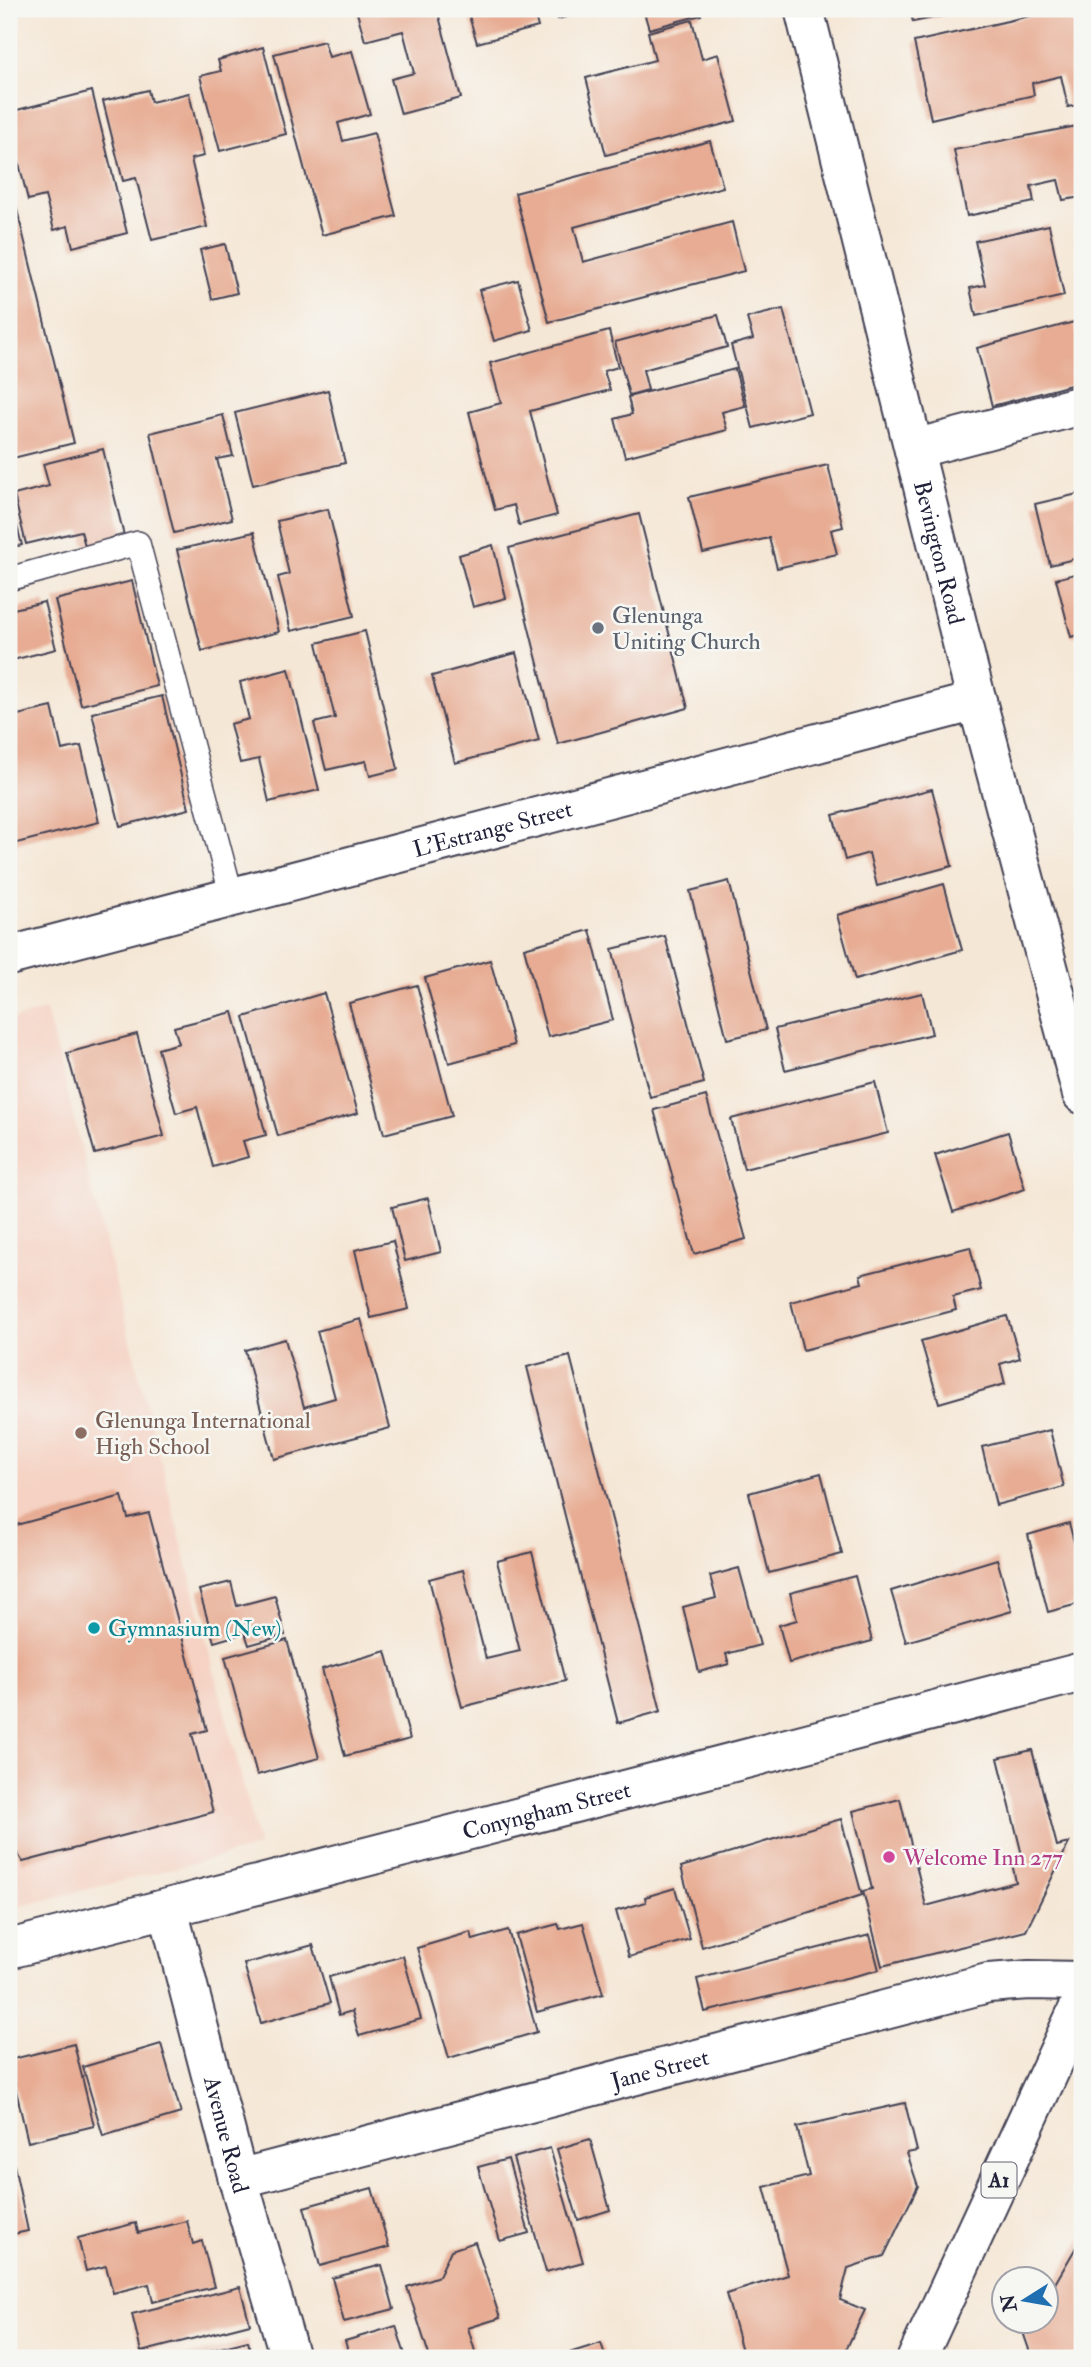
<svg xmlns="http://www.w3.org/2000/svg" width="1091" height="2367" font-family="'IM FELL Double Pica',serif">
<rect width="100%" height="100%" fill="#f6f6f2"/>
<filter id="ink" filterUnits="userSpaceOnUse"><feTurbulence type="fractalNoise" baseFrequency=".0143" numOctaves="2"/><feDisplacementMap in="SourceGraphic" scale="14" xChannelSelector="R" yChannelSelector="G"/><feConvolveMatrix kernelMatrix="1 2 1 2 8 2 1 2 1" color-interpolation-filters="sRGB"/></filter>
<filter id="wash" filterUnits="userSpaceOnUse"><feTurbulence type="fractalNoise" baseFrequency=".00686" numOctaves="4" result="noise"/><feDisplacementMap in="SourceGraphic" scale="28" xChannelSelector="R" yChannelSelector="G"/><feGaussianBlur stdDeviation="1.57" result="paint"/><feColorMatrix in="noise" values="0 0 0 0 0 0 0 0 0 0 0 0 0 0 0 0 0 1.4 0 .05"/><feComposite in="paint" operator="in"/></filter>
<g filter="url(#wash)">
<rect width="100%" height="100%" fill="#f5e7d6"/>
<path fill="#f5d2c3" d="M46 1010 259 1847 9 1909V1020Z"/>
<g id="blocks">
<g fill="#e7ac93">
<path d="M356 9H437L461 98 401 114 391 79 414 73 403 31 365 41Z"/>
<path d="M467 9H533L538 27 477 43Z"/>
<path d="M556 9H593V10L558 19Z"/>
<path d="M643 9H699L701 15 649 29Z"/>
<path d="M910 9H961L962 12 913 22Z"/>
<path d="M1061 9H1074L1082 40V104L1068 107 1061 76 1032 83 1034 95 931 119 914 42Z"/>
<path d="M692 20 702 59 718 54 736 121 606 155 586 78 655 60 648 32Z"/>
<path d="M324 41 329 57 352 51 370 114 338 123 343 141 374 133 396 216 322 235 274 54Z"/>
<path d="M263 47 286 134 220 151 200 76 221 71 218 60Z"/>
<path d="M148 90 151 102 189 93 204 156 191 159 207 227 152 240 136 178 123 181 103 101Z"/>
<path d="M92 91 127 233 73 247 68 226 54 230 45 196 28 200 9 123V112Z"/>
<path d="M1077 126 1082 153V197L1063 200 1058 180 1031 186 1034 202 967 216 954 150Z"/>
<path d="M710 141 723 187 574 227 583 262 732 222 744 271 549 322 515 193Z"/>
<path d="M9 177 74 443 9 459Z"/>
<path d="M1049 225 1064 296 976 316 970 288 985 285 975 241Z"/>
<path d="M225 244 237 293 212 299 200 250Z"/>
<path d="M518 280 532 330 494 341 479 290Z"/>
<path d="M783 309 810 413 753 428 731 345 753 339 747 318Z"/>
<path d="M718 315 727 347 643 370 648 390 629 395 615 342Z"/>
<path d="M1074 322 1082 352V382L992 406 977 348Z"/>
<path d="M609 331 618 367 604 371 610 390 530 411 557 515 519 525 514 505 495 510 469 412 501 403 490 363Z"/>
<path d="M735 369 745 406 722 412 727 430 625 457 615 419 632 414 628 397Z"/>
<path d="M328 390 345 463 253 485 235 413Z"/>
<path d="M223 415 233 456 217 459 232 519 174 533 150 433Z"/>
<path d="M103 449 124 536 85 546 81 531 26 544 14 495 49 486 43 464Z"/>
<path d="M828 465 843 527 831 530 837 554 777 568 769 538 703 553 689 497Z"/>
<path d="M1082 493V557L1050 565 1035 504Z"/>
<path d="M9 496 22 545 9 548Z"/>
<path d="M328 509 354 616 291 631 278 577 289 574 277 521Z"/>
<path d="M639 514 688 708 558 744 509 548Z"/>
<path d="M254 532 279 632 202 651 177 550Z"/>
<path d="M493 545 506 598 473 607 459 555Z"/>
<path d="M1082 572V634L1071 637 1056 579Z"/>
<path d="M132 581 157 686 81 705 55 600Z"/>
<path d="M44 602 56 649 9 661V610Z"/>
<path d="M365 631 398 769 370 776 366 761 326 770 314 723 335 718 317 643Z"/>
<path d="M516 653 539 741 455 763 432 676Z"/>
<path d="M289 669 319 790 269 802 259 759 240 763 230 724 249 719 240 682Z"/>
<path d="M162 696 189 809 120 826 92 713Z"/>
<path d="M52 707 62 750 81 746 99 822 9 845V717Z"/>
<path d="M932 789 952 866 877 886 869 853 845 860 833 815Z"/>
<path d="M729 881 766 1030 727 1039 690 891Z"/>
<path d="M944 884 962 950 855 980 837 915Z"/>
<path d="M590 930 613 1020 548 1037 524 948Z"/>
<path d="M665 936 704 1083 650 1097 612 949Z"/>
<path d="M490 960 514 1045 449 1063 425 978Z"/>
<path d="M417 985 452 1116 384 1134 349 1003Z"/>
<path d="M324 993 358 1113 278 1136 244 1017Z"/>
<path d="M922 993 932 1034 785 1070 775 1029Z"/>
<path d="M233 1012 266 1135 243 1141 248 1157 213 1167 197 1107 176 1113 158 1049 179 1043 174 1027Z"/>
<path d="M137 1034 164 1136 95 1154 67 1053Z"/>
<path d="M875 1082 888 1133 744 1169 731 1119Z"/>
<path d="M706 1096 746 1239 694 1254 654 1110Z"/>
<path d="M1008 1132 1025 1189 953 1212 935 1155Z"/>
<path d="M428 1198 441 1252 405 1261 392 1207Z"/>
<path d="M393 1241 409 1309 371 1318 355 1250Z"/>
<path d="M970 1247 981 1290 953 1297 956 1310 803 1350 791 1302 862 1283 860 1275Z"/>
<path d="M1007 1316 1020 1358 1000 1364 1005 1384 939 1403 921 1341Z"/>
<path d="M361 1319 390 1428 274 1459 245 1350 285 1339 304 1407 335 1398 317 1331Z"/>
<path d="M570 1356 661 1711 618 1723 527 1367Z"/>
<path d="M1050 1430 1064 1487 996 1505 982 1447Z"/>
<path d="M821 1473 842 1554 769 1573 749 1493Z"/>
<path d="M122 1496 128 1518 149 1513 207 1730 192 1734 213 1812 23 1862 9 1841V1527Z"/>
<path d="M1069 1523 1077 1553 1082 1552V1603L1048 1612 1028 1535Z"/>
<path d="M532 1552 565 1681 462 1707 429 1579 463 1570 486 1659 520 1651 497 1561Z"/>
<path d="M997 1559 1012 1611 906 1642 891 1591Z"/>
<path d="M739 1568 760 1645 726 1654 729 1664 699 1672 683 1607 716 1598 710 1576Z"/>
<path d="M855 1576 872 1641 789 1663 779 1625 797 1620 790 1593Z"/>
<path d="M231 1582 237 1606 275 1596 285 1635 249 1645 245 1633 214 1642 199 1590Z"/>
<path d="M287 1640 319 1758 257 1775 225 1657Z"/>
<path d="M386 1651 410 1739 345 1756 322 1669Z"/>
<path d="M1032 1750 1057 1846 1069 1843 1026 1931 882 1966 863 1891 872 1889 853 1811 900 1799 926 1906 1016 1882 1011 1859 1022 1855 998 1758Z"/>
<path d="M841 1819 862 1895 702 1947 681 1867Z"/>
<path d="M675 1888 690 1939 629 1957 616 1911 646 1902 645 1897Z"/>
<path d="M583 1923 603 1994 537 2012 516 1935 558 1924 560 1929Z"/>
<path d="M508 1930 537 2032 449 2058 417 1948 471 1932 473 1940Z"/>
<path d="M870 1935 879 1970 705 2012 697 1979Z"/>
<path d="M313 1945 330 2003 261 2023 244 1964Z"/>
<path d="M403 1956 421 2019 359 2036 352 2011 339 2015 329 1977Z"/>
<path d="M74 2044 94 2126 28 2142 9 2060Z"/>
<path d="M161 2044 181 2113 103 2136 83 2067Z"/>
<path d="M905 2103 917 2151 907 2153 918 2186 884 2256 848 2268 840 2300 865 2310 842 2358H744L726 2294 788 2275 764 2187 809 2176 797 2127Z"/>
<path d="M590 2139 610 2210 578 2220 557 2149Z"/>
<path d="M550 2148 583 2262 546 2272 513 2158Z"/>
<path d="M508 2159 529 2233 500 2241 478 2167Z"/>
<path d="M14 2165 28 2231 9 2235V2166Z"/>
<path d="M372 2188 389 2247 320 2266 304 2207Z"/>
<path d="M187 2221 193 2244 202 2241 214 2287 153 2302 149 2284 113 2293 106 2266 86 2271 78 2238 136 2223 138 2233Z"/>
<path d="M1082 2237V2358H1032L1024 2335 1032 2322H1046V2299Z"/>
<path d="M475 2242 500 2318 468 2328 477 2358H430L407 2287 439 2276 451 2250Z"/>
<path d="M382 2265 394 2309 344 2322 332 2278Z"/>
<path d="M240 2287 250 2324 141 2352 132 2314Z"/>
<path d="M396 2326 406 2358H350L345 2341Z"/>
<path d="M248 2341 252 2358H183V2357Z"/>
<path d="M601 2343 606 2358H553Z"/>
</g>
</g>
</g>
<g filter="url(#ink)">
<use href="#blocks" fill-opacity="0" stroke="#424052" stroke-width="2"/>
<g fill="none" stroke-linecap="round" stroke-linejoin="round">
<defs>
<path id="lane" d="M9 579 138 543 232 897"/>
<g id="street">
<path id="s1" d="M804 9 969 671 1082 1094"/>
<path d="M914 449 1082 405"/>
<path id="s2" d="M9 956 977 701"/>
<path id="s3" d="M168 1909 238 2179 290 2358"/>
<path id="s4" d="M238 2179 988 1983 1029 1980 1082 1981"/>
</g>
<g id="secondary">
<path id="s5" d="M9 1949 1082 1672"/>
</g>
<path id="highway" d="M917 2358 1082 2001"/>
</defs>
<use href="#lane" stroke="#424052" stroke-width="26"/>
<use href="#street" stroke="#424052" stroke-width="42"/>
<use href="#secondary" stroke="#424052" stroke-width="42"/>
<use href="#highway" stroke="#424052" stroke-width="42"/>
<use href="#lane" stroke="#fff" stroke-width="23"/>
<use href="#street" stroke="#fff" stroke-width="38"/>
<use href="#secondary" stroke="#fff" stroke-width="38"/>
<use href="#highway" stroke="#fff" stroke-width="38"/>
</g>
</g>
<circle fill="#6b7280" stroke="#f6f6f2" stroke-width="2.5" cx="598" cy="628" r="7"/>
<circle fill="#8d6e63" stroke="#f6f6f2" stroke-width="2.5" cx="81" cy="1433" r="7"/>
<circle fill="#0f9aa8" stroke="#f6f6f2" stroke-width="2.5" cx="94" cy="1628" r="7"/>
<circle fill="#d1479c" stroke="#f6f6f2" stroke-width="2.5" cx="889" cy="1857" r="7"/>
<g text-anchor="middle" stroke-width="5" stroke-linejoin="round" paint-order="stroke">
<rect fill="#f6f6f2" stroke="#626272" stroke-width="2" x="981.5" y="2162.5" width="35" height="35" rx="5"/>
<g font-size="21" font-weight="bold" fill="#22223b">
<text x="999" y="2187">A1</text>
</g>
<g font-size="23" fill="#22223b" stroke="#f6f6f2">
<text dy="8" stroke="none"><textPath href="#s1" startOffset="560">Bevington Road</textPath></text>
<text dy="8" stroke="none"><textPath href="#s2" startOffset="500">L'Estrange Street</textPath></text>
<text dy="8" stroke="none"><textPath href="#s5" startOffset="555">Conyngham Street</textPath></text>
<text dy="8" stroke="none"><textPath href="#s4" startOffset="436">Jane Street</textPath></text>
<text dy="8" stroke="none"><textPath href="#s3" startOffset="233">Avenue Road</textPath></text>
</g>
<g font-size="23" fill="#5b616d" stroke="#f6f6f2" text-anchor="start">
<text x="612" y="623">Glenunga<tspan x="612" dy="26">Uniting Church</tspan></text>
</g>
<g font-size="23" fill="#785e54" stroke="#f6f6f2" text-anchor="start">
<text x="95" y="1428">Glenunga International<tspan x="95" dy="26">High School</tspan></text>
</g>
<g font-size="23" fill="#0d838f" stroke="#f6f6f2" text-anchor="start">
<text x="108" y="1636">Gymnasium (New)</text>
</g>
<g font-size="23" fill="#b23c85" stroke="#f6f6f2" text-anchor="start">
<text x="903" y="1865">Welcome Inn 277</text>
</g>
</g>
<rect width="1091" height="2367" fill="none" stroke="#f6f6f2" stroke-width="35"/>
<g transform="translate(1025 2300) rotate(259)"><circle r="33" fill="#f6f6f2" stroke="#a1a1a9" stroke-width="2"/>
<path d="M0-5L12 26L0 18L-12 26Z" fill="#1f6fb2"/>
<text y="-10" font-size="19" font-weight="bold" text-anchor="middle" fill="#22223b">N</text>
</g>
</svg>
